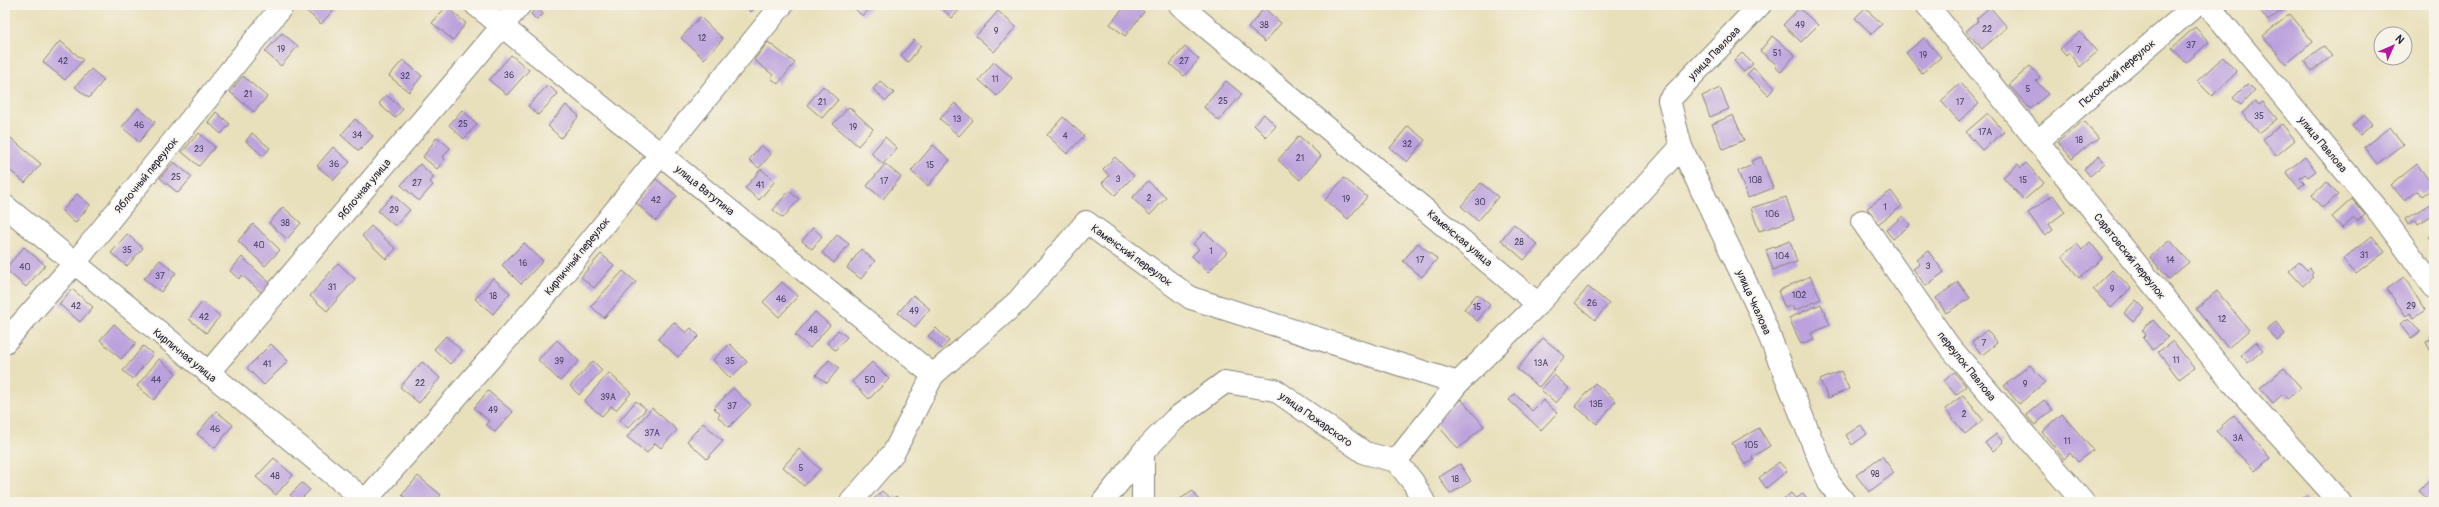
<svg xmlns="http://www.w3.org/2000/svg" width="2439" height="507" font-family="Pangolin,sans-serif">
<rect width="100%" height="100%" fill="#f7f3e8"/>
<filter id="ink" filterUnits="userSpaceOnUse"><feTurbulence type="fractalNoise" baseFrequency=".025" numOctaves="2"/><feDisplacementMap in="SourceGraphic" scale="8" xChannelSelector="R" yChannelSelector="G"/><feConvolveMatrix kernelMatrix="1 2 1 2 8 2 1 2 1" color-interpolation-filters="sRGB"/></filter>
<filter id="wash" filterUnits="userSpaceOnUse"><feTurbulence type="fractalNoise" baseFrequency=".012" numOctaves="4" result="noise"/><feDisplacementMap in="SourceGraphic" scale="16" xChannelSelector="R" yChannelSelector="G"/><feGaussianBlur stdDeviation="0.9" result="paint"/><feColorMatrix in="noise" values="0 0 0 0 0 0 0 0 0 0 0 0 0 0 0 0 0 1.4 0 .05"/><feComposite in="paint" operator="in"/></filter>
<g filter="url(#wash)">
<rect width="100%" height="100%" fill="#e8e0bb"/>
<g id="blocks">
<g fill="#bba1dd">
<path d="M304 5H338L321 24 302 7Z"/>
<path d="M742 5H757L751 12Z"/>
<path d="M860 5H873L863 16 856 10Z"/>
<path d="M938 5H964L952 18Z"/>
<path d="M1126 5H1136L1144 12 1125 36 1110 24Z"/>
<path d="M1221 5H1230L1226 9Z"/>
<path d="M1946 5H1957L1951 10Z"/>
<path d="M2265 5H2285L2286 7 2268 21 2259 9Z"/>
<path d="M446 7 466 23 453 40 432 23Z"/>
<path d="M537 7 543 14 537 20 531 14Z"/>
<path d="M1990 7 2007 27 1982 49 1966 31 1978 21 1976 19Z"/>
<path d="M1264 8 1281 23 1265 42 1248 28Z"/>
<path d="M1799 8 1818 25 1801 42 1783 25Z"/>
<path d="M1865 8 1882 24 1872 34 1855 18Z"/>
<path d="M998 11 1016 27 994 52 976 36Z"/>
<path d="M2290 14 2313 42 2286 64 2263 36Z"/>
<path d="M700 17 723 39 704 59 681 38Z"/>
<path d="M2195 27 2209 42 2186 63 2172 48Z"/>
<path d="M2080 32 2097 52 2080 67 2069 53 2066 56 2060 49Z"/>
<path d="M282 33 298 46 281 66 265 52Z"/>
<path d="M1772 36 1795 55 1781 72 1775 67 1777 65 1760 51Z"/>
<path d="M1924 38 1941 57 1922 73 1906 53Z"/>
<path d="M914 40 921 46 908 62 901 55Z"/>
<path d="M60 41 83 60 65 80 43 62Z"/>
<path d="M768 42 795 63 778 84 771 78 773 75 754 60Z"/>
<path d="M2323 46 2332 56 2312 71 2304 61Z"/>
<path d="M1185 47 1199 59 1184 76 1170 64Z"/>
<path d="M1742 53 1753 64 1744 72 1734 61Z"/>
<path d="M511 55 529 70 507 95 489 80Z"/>
<path d="M2223 57 2237 72 2212 96 2197 81Z"/>
<path d="M403 60 422 76 409 92 389 76Z"/>
<path d="M994 62 1012 78 997 96 979 80Z"/>
<path d="M2030 66 2040 77 2036 81 2048 94 2030 109 2009 85Z"/>
<path d="M1753 68 1775 88 1768 95 1747 74Z"/>
<path d="M91 69 104 80 89 98 75 87Z"/>
<path d="M243 76 267 97 254 112 230 92Z"/>
<path d="M880 81 894 93 886 101 873 89Z"/>
<path d="M1226 81 1242 94 1219 121 1204 107Z"/>
<path d="M1961 83 1979 104 1959 121 1941 101Z"/>
<path d="M2247 84 2255 90 2241 105 2233 98Z"/>
<path d="M548 85 558 94 538 115 528 106Z"/>
<path d="M823 86 838 100 822 118 807 105Z"/>
<path d="M1720 88 1729 109 1710 117 1702 96Z"/>
<path d="M386 95 403 109 395 118 379 104Z"/>
<path d="M2256 101 2259 105 2263 102 2277 119 2259 133 2242 113Z"/>
<path d="M955 103 973 120 959 136 940 119Z"/>
<path d="M566 105 579 116 561 138 548 126Z"/>
<path d="M849 107 873 129 858 146 833 124Z"/>
<path d="M138 108 155 122 139 142 122 127Z"/>
<path d="M462 110 477 124 464 139 449 125Z"/>
<path d="M216 112 230 124 221 134 208 122Z"/>
<path d="M1988 113 2004 132 1982 150 1966 132Z"/>
<path d="M1264 114 1276 126 1266 137 1254 125Z"/>
<path d="M1733 115 1744 140 1723 149 1712 124Z"/>
<path d="M2365 115 2373 124 2360 135 2352 126Z"/>
<path d="M1063 117 1084 136 1067 154 1047 135Z"/>
<path d="M355 119 373 136 359 151 341 135Z"/>
<path d="M2083 121 2099 139 2093 143 2092 142 2072 159 2058 142Z"/>
<path d="M2282 124 2295 140 2276 156 2263 139Z"/>
<path d="M1408 126 1425 140 1407 162 1390 148Z"/>
<path d="M2390 127 2403 144 2377 164 2364 147Z"/>
<path d="M5 133 41 164 25 183 5 166Z"/>
<path d="M199 133 215 147 199 166 182 152Z"/>
<path d="M252 133 270 148 263 156 246 141Z"/>
<path d="M1299 136 1321 156 1300 180 1278 160Z"/>
<path d="M437 137 450 148 443 157 445 159 437 169 423 157Z"/>
<path d="M885 137 897 148 883 164 871 153Z"/>
<path d="M761 145 771 154 759 168 749 160Z"/>
<path d="M933 145 950 160 928 186 911 171Z"/>
<path d="M333 147 350 162 334 180 317 166Z"/>
<path d="M2099 156 2105 163 2090 176 2084 169Z"/>
<path d="M1115 157 1134 176 1115 195 1102 183 1109 176 1103 169Z"/>
<path d="M1761 157 1773 188 1748 198 1738 171 1753 165 1751 161Z"/>
<path d="M2305 157 2316 171 2308 177 2305 174 2300 178 2305 183 2299 188 2286 172Z"/>
<path d="M174 162 192 177 178 193 160 178Z"/>
<path d="M2026 163 2044 183 2024 200 2003 177 2018 164 2021 168Z"/>
<path d="M420 164 434 177 430 182 433 185 419 201 401 185Z"/>
<path d="M885 164 901 177 883 199 867 186Z"/>
<path d="M2417 164 2434 187 2422 196 2418 191 2405 201 2391 185Z"/>
<path d="M761 169 775 181 759 200 745 188Z"/>
<path d="M1344 178 1367 197 1348 219 1325 200Z"/>
<path d="M656 179 677 196 656 221 636 203Z"/>
<path d="M1148 181 1166 198 1150 215 1132 198Z"/>
<path d="M2327 182 2338 195 2322 208 2312 195Z"/>
<path d="M1481 183 1498 197 1478 221 1461 206Z"/>
<path d="M789 191 799 199 783 218 773 210Z"/>
<path d="M1891 191 1902 206 1878 224 1867 208Z"/>
<path d="M77 194 90 205 75 223 62 211Z"/>
<path d="M393 195 410 210 395 226 378 211Z"/>
<path d="M2053 195 2065 212 2049 224 2053 230 2045 236 2028 213Z"/>
<path d="M1786 197 1794 220 1759 231 1751 208Z"/>
<path d="M2352 199 2365 215 2357 221 2354 218 2342 228 2332 217Z"/>
<path d="M2430 204 2431 206 2434 204V214L2418 224 2416 220 2408 225 2405 219Z"/>
<path d="M283 207 301 223 287 239 269 223Z"/>
<path d="M1903 216 1910 225 1893 239 1886 230Z"/>
<path d="M253 224 280 250 265 266 238 241Z"/>
<path d="M1514 224 1538 245 1524 260 1501 240Z"/>
<path d="M371 226 396 249 386 259 362 236Z"/>
<path d="M813 228 822 236 812 249 802 241Z"/>
<path d="M1205 232 1227 252 1208 272 1192 256 1199 249 1193 244Z"/>
<path d="M127 234 143 248 127 266 111 253Z"/>
<path d="M2434 234V245L2429 237Z"/>
<path d="M837 235 849 244 834 263 822 253Z"/>
<path d="M2372 236 2385 252 2356 274 2343 259Z"/>
<path d="M2170 240 2189 262 2169 279 2150 257Z"/>
<path d="M1790 241 1797 262 1773 270 1766 250Z"/>
<path d="M2090 242 2103 258 2079 278 2062 256 2077 244 2082 250Z"/>
<path d="M524 243 543 261 521 284 502 265Z"/>
<path d="M1418 243 1437 259 1422 277 1403 261Z"/>
<path d="M24 247 45 265 26 287 5 269Z"/>
<path d="M861 249 875 261 861 279 847 268Z"/>
<path d="M1928 251 1944 272 1926 286 1913 269 1920 264 1917 260Z"/>
<path d="M601 254 614 265 594 288 581 277Z"/>
<path d="M242 257 271 284 262 293 242 275 239 279 230 271Z"/>
<path d="M160 260 176 273 161 292 144 279Z"/>
<path d="M2299 262 2307 270 2309 268 2313 273 2311 275 2313 277 2303 286 2289 271Z"/>
<path d="M338 263 355 279 327 311 310 296Z"/>
<path d="M2112 270 2131 288 2111 308 2093 289Z"/>
<path d="M623 271 636 282 604 318 591 306Z"/>
<path d="M1810 276 1821 299 1794 311 1792 305 1785 308 1778 291Z"/>
<path d="M2404 277 2425 310 2414 318 2410 313 2406 316 2387 289Z"/>
<path d="M493 278 510 293 493 314 475 299Z"/>
<path d="M782 282 798 296 779 317 763 302Z"/>
<path d="M1958 282 1970 298 1946 313 1936 298Z"/>
<path d="M1588 287 1609 304 1595 320 1575 303Z"/>
<path d="M72 289 93 307 80 322 59 304Z"/>
<path d="M2217 291 2249 330 2228 348 2196 309Z"/>
<path d="M1477 294 1490 305 1477 321 1464 309Z"/>
<path d="M913 295 930 309 915 327 898 313Z"/>
<path d="M2136 300 2145 309 2133 322 2124 313Z"/>
<path d="M202 302 220 316 206 333 189 319Z"/>
<path d="M1821 304 1830 325 1811 333 1814 339 1801 344 1789 318Z"/>
<path d="M815 312 830 325 810 348 795 335Z"/>
<path d="M2409 318 2420 332 2411 339 2400 324Z"/>
<path d="M2153 320 2168 337 2153 350 2143 338 2146 335 2142 330Z"/>
<path d="M674 322 686 333 691 328 699 336 678 357 658 339Z"/>
<path d="M2276 322 2285 334 2277 341 2267 329Z"/>
<path d="M114 324 136 343 121 359 100 340Z"/>
<path d="M936 328 949 341 942 349 928 336Z"/>
<path d="M838 330 847 337 835 350 827 343Z"/>
<path d="M1987 330 1997 343 1982 355 1972 342Z"/>
<path d="M2434 335V358L2426 342 2432 340 2430 337Z"/>
<path d="M446 336 462 351 450 364 434 349Z"/>
<path d="M1543 338 1565 356 1539 387 1517 369Z"/>
<path d="M557 340 579 361 560 381 538 360Z"/>
<path d="M2173 341 2194 368 2179 379 2158 352Z"/>
<path d="M2256 342 2263 350 2248 363 2241 355Z"/>
<path d="M271 344 288 361 264 385 247 368Z"/>
<path d="M730 344 747 362 730 378 713 360Z"/>
<path d="M143 346 153 354 133 379 123 371Z"/>
<path d="M159 359 176 373 154 400 137 386Z"/>
<path d="M829 360 839 368 827 383 816 375Z"/>
<path d="M593 361 602 370 579 395 570 386Z"/>
<path d="M422 362 440 378 419 403 400 387Z"/>
<path d="M872 362 889 379 869 399 852 382Z"/>
<path d="M2030 365 2045 382 2019 404 2004 386Z"/>
<path d="M2284 368 2301 388 2287 399 2283 394 2273 403 2260 388Z"/>
<path d="M1841 371 1849 389 1828 398 1820 380Z"/>
<path d="M1954 372 1966 386 1956 395 1944 381Z"/>
<path d="M609 373 631 393 616 410 611 406 602 416 584 401Z"/>
<path d="M1554 375 1569 388 1556 403 1541 390Z"/>
<path d="M1595 383 1616 401 1597 424 1575 406Z"/>
<path d="M733 388 751 405 729 427 718 417 720 414 714 408Z"/>
<path d="M488 391 513 412 495 432 486 424 489 421 474 408Z"/>
<path d="M1515 394 1532 411 1543 400 1557 413 1541 430 1509 400Z"/>
<path d="M1963 395 1983 420 1965 434 1945 409Z"/>
<path d="M1461 399 1484 426 1458 449 1435 422Z"/>
<path d="M2044 400 2052 410 2035 425 2026 415Z"/>
<path d="M636 401 646 409 628 428 619 421Z"/>
<path d="M652 408 677 430 661 448 655 443 647 453 627 437Z"/>
<path d="M216 411 233 425 215 448 197 434Z"/>
<path d="M2062 414 2093 450 2078 462 2070 453 2064 459 2042 432Z"/>
<path d="M2234 415 2270 458 2255 471 2216 431Z"/>
<path d="M703 423 723 441 707 459 687 441Z"/>
<path d="M1861 425 1867 434 1852 445 1846 435Z"/>
<path d="M1759 428 1770 446 1752 457 1754 460 1745 465 1732 443Z"/>
<path d="M1996 434 2003 442 1993 451 1985 443Z"/>
<path d="M799 449 820 469 804 486 783 467Z"/>
<path d="M1882 456 1894 473 1869 492 1856 475Z"/>
<path d="M274 458 293 475 276 495 256 477Z"/>
<path d="M1779 462 1787 471 1766 488 1759 478Z"/>
<path d="M1460 464 1471 481 1450 494 1439 477Z"/>
<path d="M418 476 441 495 435 502H410L402 495Z"/>
<path d="M2434 476V502H2431L2419 491Z"/>
<path d="M302 483 310 490 298 502 290 495Z"/>
<path d="M882 491 892 500 896 496 902 502H871Z"/>
<path d="M1193 491 1200 502H1175Z"/>
<path d="M1791 493 1796 499 1803 493 1810 502H1779Z"/>
<path d="M2304 497 2308 502H2298Z"/>
<path d="M322 498 327 502H318Z"/>
<path d="M1903 498 1907 502H1899Z"/>
</g>
</g>
</g>
<g filter="url(#ink)">
<use href="#blocks" fill-opacity="0" stroke="#85817b" stroke-width="1"/>
<g fill="none" stroke-linecap="round" stroke-linejoin="round">
<defs>
<g id="street">
<path d="M476 5 933 375"/>
<path d="M1180 5 1538 304 1458 383 1396 461 1413 482 1424 502"/>
<path d="M1760 5 1669 100 1681 147 1758 308 1829 483 1844 502"/>
<path d="M1927 5 2232 382 2340 502"/>
<path d="M2208 5 2379 212 2434 287"/>
<path d="M2037 142 2196 5"/>
<path d="M5 206 367 502"/>
<path d="M1862 221 1949 346 2083 502"/>
<path d="M1538 304 1681 147"/>
<path d="M5 342 74 264 283 5"/>
<path d="M208 373 520 5"/>
<path d="M365 501 553 287 782 5"/>
<path d="M851 502 894 452 933 375 1018 301 1086 222 1191 298 1458 383"/>
<path d="M1103 502 1143 452"/>
<path d="M1143 502V452L1175 419 1225 382 1275 390 1365 453 1396 461"/>
</g>
</defs>
<use href="#street" stroke="#85817b" stroke-width="24"/>
<use href="#street" stroke="#fff" stroke-width="22"/>
</g>
</g>
<g text-anchor="middle" stroke-width="3" stroke-linejoin="round" paint-order="stroke">
<g font-size="9" fill="#484264">
<text x="1264" y="28">38</text>
<text x="1800" y="28">49</text>
<text x="1987" y="32">22</text>
<text x="996" y="34">9</text>
<text x="702" y="41">12</text>
<text x="2191" y="48">37</text>
<text x="281" y="52">19</text>
<text x="2079" y="53">7</text>
<text x="1777" y="56">51</text>
<text x="1923" y="58">19</text>
<text x="63" y="64">42</text>
<text x="1184" y="64">27</text>
<text x="509" y="78">36</text>
<text x="405" y="79">32</text>
<text x="995" y="82">11</text>
<text x="2028" y="92">5</text>
<text x="248" y="97">21</text>
<text x="1223" y="104">25</text>
<text x="822" y="105">21</text>
<text x="1960" y="105">17</text>
<text x="2259" y="119">35</text>
<text x="957" y="122">13</text>
<text x="463" y="127">25</text>
<text x="139" y="128">46</text>
<text x="853" y="130">19</text>
<text x="1985" y="135">17А</text>
<text x="357" y="138">34</text>
<text x="1065" y="139">4</text>
<text x="2079" y="143">18</text>
<text x="1407" y="147">32</text>
<text x="199" y="152">23</text>
<text x="1300" y="161">21</text>
<text x="334" y="167">36</text>
<text x="930" y="168">15</text>
<text x="176" y="180">25</text>
<text x="1118" y="182">3</text>
<text x="1755" y="183">108</text>
<text x="2023" y="183">15</text>
<text x="884" y="184">17</text>
<text x="417" y="186">27</text>
<text x="760" y="188">41</text>
<text x="1149" y="201">2</text>
<text x="1346" y="202">19</text>
<text x="656" y="203">42</text>
<text x="1480" y="205">30</text>
<text x="1885" y="210">1</text>
<text x="394" y="213">29</text>
<text x="1772" y="217">106</text>
<text x="285" y="226">38</text>
<text x="1519" y="245">28</text>
<text x="259" y="248">40</text>
<text x="127" y="253">35</text>
<text x="1211" y="254">1</text>
<text x="2364" y="258">31</text>
<text x="1782" y="259">104</text>
<text x="1420" y="263">17</text>
<text x="2170" y="263">14</text>
<text x="523" y="266">16</text>
<text x="1928" y="269">3</text>
<text x="25" y="270">40</text>
<text x="160" y="279">37</text>
<text x="332" y="290">31</text>
<text x="2112" y="292">9</text>
<text x="1799" y="298">102</text>
<text x="493" y="299">18</text>
<text x="781" y="302">46</text>
<text x="1592" y="306">26</text>
<text x="76" y="309">42</text>
<text x="2411" y="309">29</text>
<text x="1477" y="310">15</text>
<text x="914" y="314">49</text>
<text x="204" y="320">42</text>
<text x="2222" y="322">12</text>
<text x="813" y="333">48</text>
<text x="1984" y="346">7</text>
<text x="2176" y="363">11</text>
<text x="559" y="364">39</text>
<text x="730" y="364">35</text>
<text x="1541" y="366">13А</text>
<text x="267" y="367">41</text>
<text x="156" y="383">44</text>
<text x="870" y="383">50</text>
<text x="420" y="386">22</text>
<text x="2025" y="387">9</text>
<text x="608" y="400">39А</text>
<text x="1596" y="407">13Б</text>
<text x="732" y="409">37</text>
<text x="493" y="413">49</text>
<text x="1964" y="417">2</text>
<text x="215" y="432">46</text>
<text x="652" y="436">37А</text>
<text x="2238" y="441">3А</text>
<text x="2067" y="444">11</text>
<text x="1751" y="448">105</text>
<text x="801" y="471">5</text>
<text x="1875" y="477">98</text>
<text x="275" y="479">48</text>
<text x="1455" y="482">18</text>
</g>
<g font-size="11" fill="#22223b" stroke="#f7f3e8">
<text transform="translate(1714 53) rotate(-46)" y="4">улица Павлова</text>
<text transform="translate(2117 73) rotate(-41)" y="4">Псковский переулок</text>
<text transform="translate(2323 144) rotate(50)" y="4">улица Павлова</text>
<text transform="translate(146 175) rotate(-51)" y="4">Яблочный переулок</text>
<text transform="translate(364 189) rotate(-50)" y="4">Яблочная улица</text>
<text transform="translate(705 190) rotate(39)" y="4">улица Ватутина</text>
<text transform="translate(1460 238) rotate(40)" y="4">Каменская улица</text>
<text transform="translate(1132 255) rotate(36)" y="4">Каменский переулок</text>
<text transform="translate(577 256) rotate(-51)" y="4">Кирпичный переулок</text>
<text transform="translate(2130 256) rotate(51)" y="4">Саратовский переулок</text>
<text transform="translate(1754 302) rotate(66)" y="4">улица Чкалова</text>
<text transform="translate(185 355) rotate(39)" y="4">Кирпичная улица</text>
<text transform="translate(1967 366) rotate(51)" y="4">переулок Павлова</text>
<text transform="translate(1316 419) rotate(35)" y="4">улица Пожарского</text>
</g>
</g>
<rect width="2439" height="507" fill="none" stroke="#f7f3e8" stroke-width="20"/>
<g transform="translate(2393 46) rotate(45)"><circle r="19" fill="#f7f3e8" stroke="#a29fa3"/>
<path d="M0-3L7 15L0 10L-7 15Z" fill="#b5179e"/>
<text y="-6" font-size="11" font-weight="bold" text-anchor="middle" fill="#22223b">N</text>
</g>
</svg>
